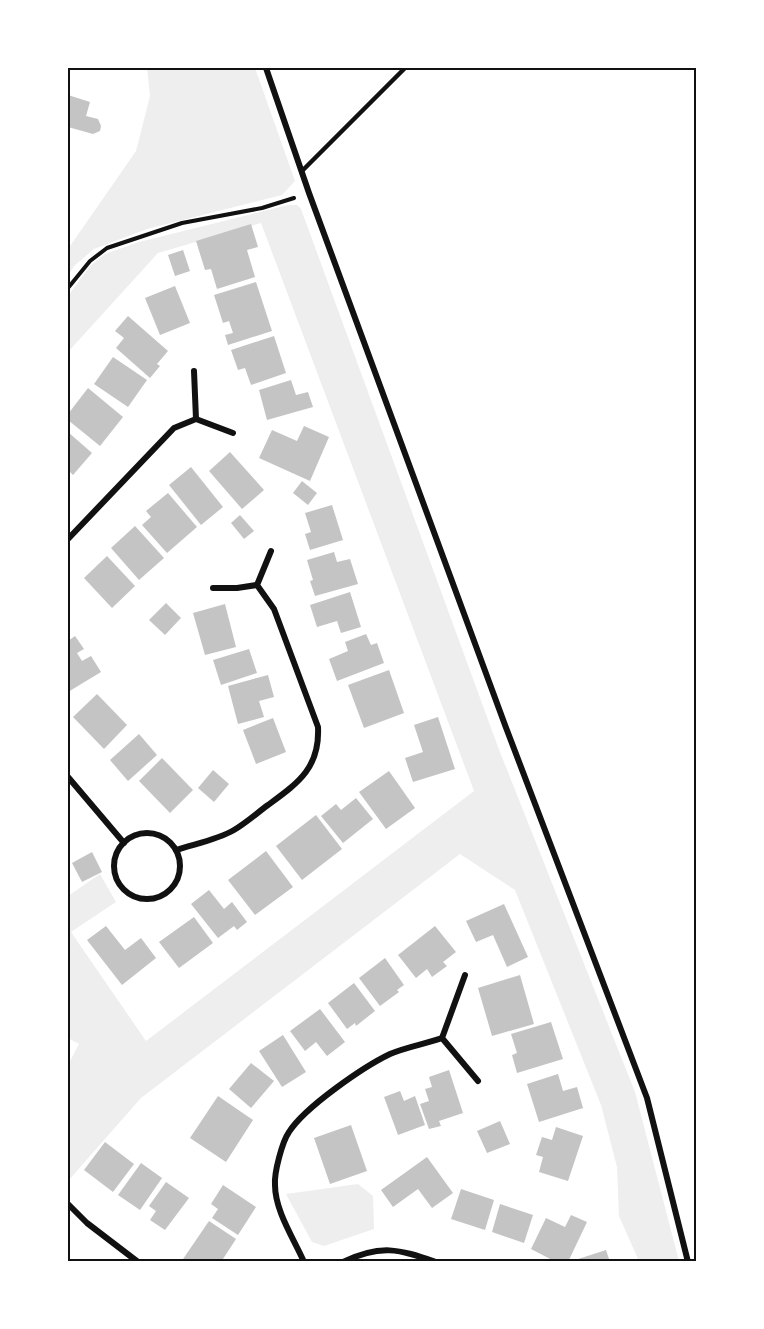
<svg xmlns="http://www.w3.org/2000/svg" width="764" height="1329" font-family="'PT Sans Narrow',sans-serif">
<rect width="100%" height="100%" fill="#fff"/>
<g fill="#eee">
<path d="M147 68H255L295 181 282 195 147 229 94 249 74 266 68 276V249L136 151 150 96Z"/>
<path d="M288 205H297L301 209 498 747 635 1092 679 1261H639L619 1216 617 1167 601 1105 515 890 460 854 141 1098 68 1181V1065L79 1044 68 1038V896L100 874 116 902 71 932 146 1041 474 791 261 223 158 253 68 352V296L90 266 105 254 139 242Z"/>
<path d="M358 1184 373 1196 374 1229 324 1246 312 1242 286 1194Z"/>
</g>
<g fill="#c4c4c4">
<path d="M68 95 90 102 86 116 98 119 101 126 100 131 93 134 68 127Z"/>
<path d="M251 224 258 247 247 250 255 277 217 289 211 269 205 270 196 241Z"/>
<path d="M183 250 190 271 175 276 168 255Z"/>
<path d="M256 282 272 331 228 345 225 335 233 333 229 321 223 323 214 295Z"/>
<path d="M175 286 190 323 160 335 145 298Z"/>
<path d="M128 316 168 351 157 364 160 366 150 378 116 348 124 338 115 331Z"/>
<path d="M274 336 286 373 251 385 245 368 238 370 231 350Z"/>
<path d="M113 357 147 380 128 407 94 384Z"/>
<path d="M291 380 296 395 308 392 313 407 267 420 259 390Z"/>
<path d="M88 388 123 417 100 446 68 420V414Z"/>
<path d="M304 426 329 437 310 481 259 458 272 430 297 441Z"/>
<path d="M68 432 92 453 73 475 68 470Z"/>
<path d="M230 452 264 490 242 509 209 471Z"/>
<path d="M191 467 223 507 201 525 169 485Z"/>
<path d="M302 481 317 493 308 505 293 493Z"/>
<path d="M168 493 197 527 167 553 142 525 151 517 146 511Z"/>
<path d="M332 505 343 540 310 550 305 534 311 532 305 513Z"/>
<path d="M240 515 254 531 244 539 231 523Z"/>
<path d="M135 526 164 558 139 580 111 548Z"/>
<path d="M334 552 337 562 350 559 358 584 315 596 310 581 313 580 307 560Z"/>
<path d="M107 556 135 586 112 608 84 578Z"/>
<path d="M350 592 361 627 341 633 337 621 317 627 310 605Z"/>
<path d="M166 603 181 618 165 635 149 620Z"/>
<path d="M225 604 236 647 205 655 193 613Z"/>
<path d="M366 634 371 645 377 643 384 663 337 681 329 659 348 651 345 642Z"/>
<path d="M75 636 84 649 77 653 82 661 91 656 101 672 68 692V641Z"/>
<path d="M249 649 257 673 221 685 213 660Z"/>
<path d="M389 670 404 713 364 728 348 685Z"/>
<path d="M268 675 274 697 259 701 264 717 238 724 228 686Z"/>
<path d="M97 694 127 725 104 749 73 717Z"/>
<path d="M438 717 455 769 413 782 405 758 423 752 414 725Z"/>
<path d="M273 718 286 752 256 764 243 730Z"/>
<path d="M139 734 157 755 128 781 110 760Z"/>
<path d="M162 758 193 790 170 813 139 781Z"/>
<path d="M213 770 229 784 214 802 198 788Z"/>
<path d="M389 771 415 808 386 829 359 792Z"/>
<path d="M356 798 373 819 343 843 321 816 336 804 341 810Z"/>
<path d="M316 815 342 849 302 880 276 846Z"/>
<path d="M266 851 293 887 255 915 228 880Z"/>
<path d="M92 852 102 872 82 882 72 863Z"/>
<path d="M209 890 224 909 232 902 247 922 237 930 234 926 218 938 191 904Z"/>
<path d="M504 904 528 957 507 967 493 935 476 942 466 921Z"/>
<path d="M194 917 213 943 179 968 159 942Z"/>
<path d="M106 926 125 950 141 938 156 958 122 985 87 940Z"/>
<path d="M435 926 456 952 443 962 447 966 432 977 427 969 416 978 398 955Z"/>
<path d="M385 958 404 985 397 990 399 992 380 1006 359 978Z"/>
<path d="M520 975 534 1024 492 1036 478 988Z"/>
<path d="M354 983 375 1011 356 1026 355 1023 347 1029 328 1003Z"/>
<path d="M320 1009 345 1042 327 1056 316 1042 305 1051 290 1031Z"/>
<path d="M551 1022 563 1059 517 1073 512 1055 517 1053 511 1034Z"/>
<path d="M283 1035 306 1072 282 1087 259 1051Z"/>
<path d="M251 1063 274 1081 251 1108 229 1089Z"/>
<path d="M449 1070 463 1113 439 1121 441 1126 429 1129 420 1104 429 1101 425 1089 432 1087 429 1077Z"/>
<path d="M558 1074 563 1091 577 1087 583 1108 539 1122 527 1084Z"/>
<path d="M400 1091 404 1101 415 1096 425 1125 398 1135 384 1097Z"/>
<path d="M218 1096 253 1120 226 1162 190 1138Z"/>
<path d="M500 1121 510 1144 487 1153 477 1131Z"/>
<path d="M351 1125 367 1171 330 1184 314 1138Z"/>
<path d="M556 1127 583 1136 568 1181 539 1172 543 1157 536 1155 542 1137 552 1140Z"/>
<path d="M105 1142 134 1164 113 1192 84 1170Z"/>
<path d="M427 1157 453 1193 432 1208 418 1189 393 1207 381 1190Z"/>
<path d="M141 1163 162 1178 140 1210 118 1195Z"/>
<path d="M166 1182 189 1198 165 1230 150 1220 156 1211 149 1206Z"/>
<path d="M223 1185 256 1207 238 1235 212 1218 218 1209 211 1204Z"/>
<path d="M461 1189 494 1200 485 1230 451 1219Z"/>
<path d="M500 1204 533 1215 524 1243 492 1232Z"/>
<path d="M571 1215 587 1222 568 1262H556L531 1249 546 1218 565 1227Z"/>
<path d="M209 1221 236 1239 221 1262H181Z"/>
<path d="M606 1250 610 1262H572V1261Z"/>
</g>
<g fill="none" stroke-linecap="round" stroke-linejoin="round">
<path stroke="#111" stroke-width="4" d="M68 288 90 261 107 248 182 223 262 208 294 198"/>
<path stroke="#111" stroke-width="4.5" d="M302 171 405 68"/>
<g stroke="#111" stroke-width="6">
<path d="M266 68 309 193 505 725 647 1098 688 1262"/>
<path d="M194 371 196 419"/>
<path d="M68 539 174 428 196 419 233 433"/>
<path d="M213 588H237L257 585"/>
<path d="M68 777 124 843"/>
<circle cx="147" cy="866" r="33"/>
<path d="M176 850C194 844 217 840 234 830 246 823 257 813 268 805 298 783 320 768 318 727L274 609 257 585 271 551"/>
<path d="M465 975 442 1038 478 1081"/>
<path d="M68 1204 87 1223 138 1262"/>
<path d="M304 1262C294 1239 275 1211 275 1185 274 1173 282 1142 289 1132 305 1107 363 1067 390 1054 406 1047 425 1044 442 1038"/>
<path d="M343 1262C381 1244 398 1249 436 1262"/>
</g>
</g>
<rect width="764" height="1329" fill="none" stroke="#ffffff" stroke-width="138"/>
<rect x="69" y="69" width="626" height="1191" fill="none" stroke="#111" stroke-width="2"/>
</svg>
